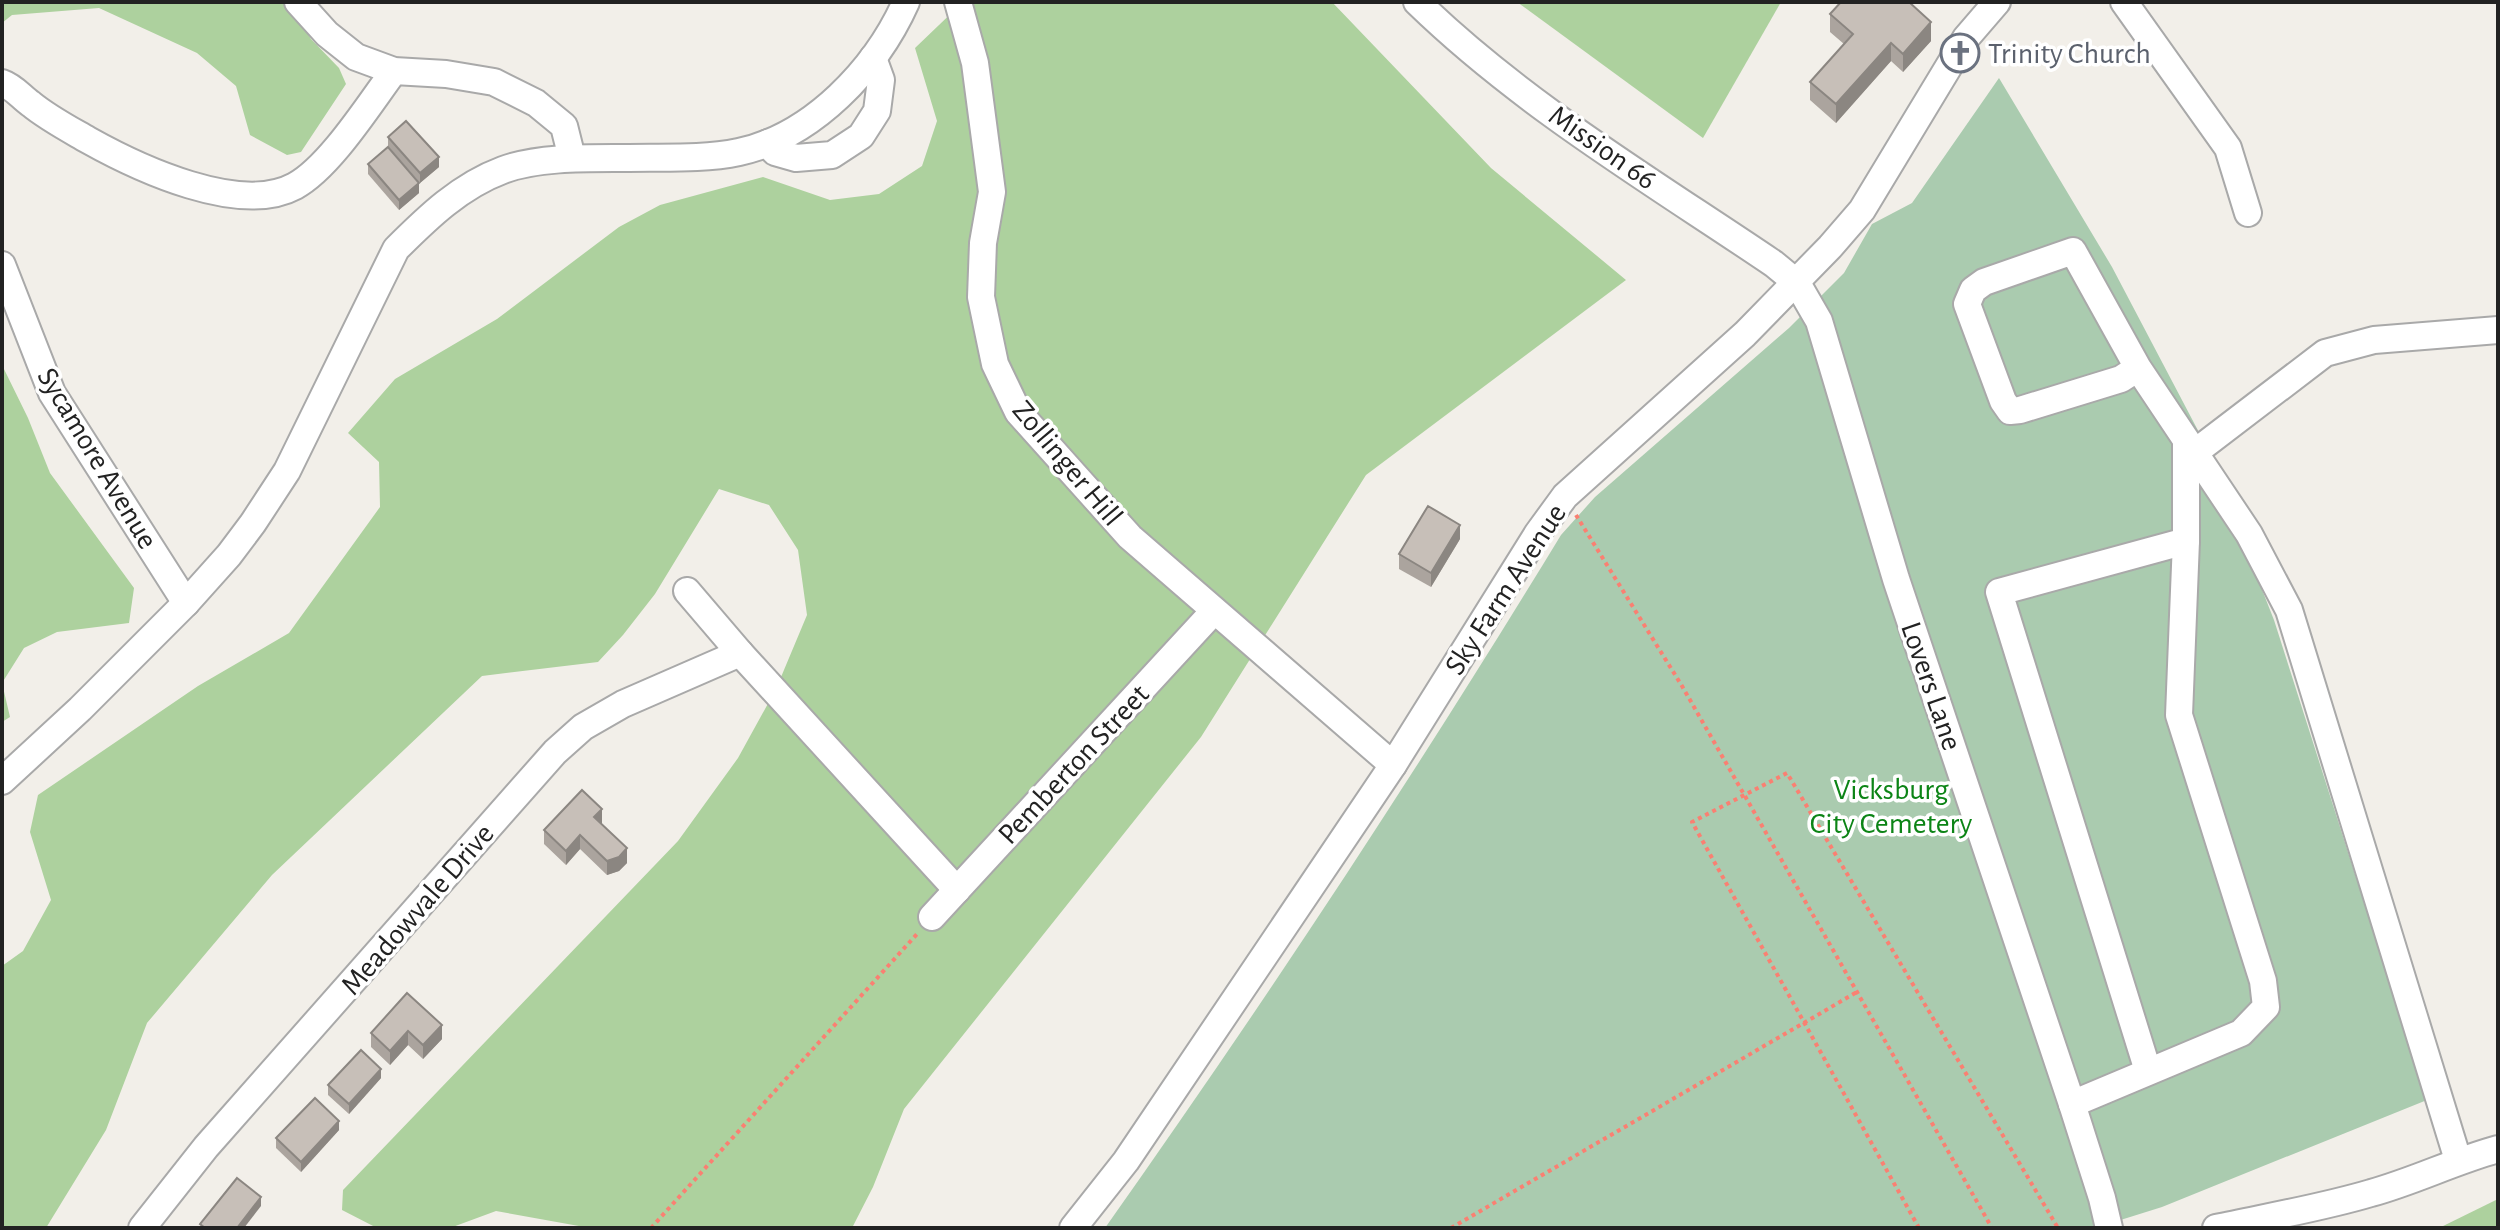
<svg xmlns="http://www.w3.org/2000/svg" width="2500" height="1230" font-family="'Alegreya Sans',sans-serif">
<rect width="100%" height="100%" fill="#f2efe9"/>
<g fill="#add19e">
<path d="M2 2H288L311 39 339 68 346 84 301 152 287 155 250 135 236 86 197 53 99 8 12 15 2 23Z"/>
<path d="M963 2H1332L1491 168 1626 280 1366 475 1201 737 904 1109 873 1187 852 1228H590L496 1211 450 1228H377L342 1210 343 1190 678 841 738 758 776 689 807 615 798 550 769 505 719 489 655 594 623 635 598 662 482 676 272 875 147 1023 106 1130 46 1228H2V966L23 951 51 900 30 832 38 795 198 686 289 633 380 507 379 462 348 433 395 379 497 319 619 227 660 205 763 177 830 200 879 194 922 166 937 121 915 48Z"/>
<path d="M1517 2H1781L1703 138Z"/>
<path d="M2 365 28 418 50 473 134 588 129 623 57 632 24 648 2 683 10 717 2 722Z"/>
<path d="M2498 1199V1228H2439Z"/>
</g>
<path fill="#aacbaf" d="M1999 78 2112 267 2203 440 2274 620 2427 1100 2162 1207 2095 1228H1105C1265 1002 1417 771 1561 535L1595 497 1789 328 1844 273 1872 224 1912 203Z"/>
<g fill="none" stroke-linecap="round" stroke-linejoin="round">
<defs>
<g id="minor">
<path d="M298 2 327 34 356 57 394 71 446 74 494 82 536 103 564 126 572 158"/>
<path d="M958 2 975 63 992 192 983 243 981 297 995 364 1018 412 1130 537 1393 765"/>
<path d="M1417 2C1523 105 1653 182 1774 264L1797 283 1819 321 1896 579 2072 1104 2102 1198 2109 1228"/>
<path d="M2124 2 2228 148 2248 213"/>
<path d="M2 83C14 87 21 97 31 104 48 118 69 129 88 140 138 168 240 216 295 186 330 167 370 103 394 71"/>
<path d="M768 143 775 152 796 158 832 155 861 136 877 111 881 80 873 58"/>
<path d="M2 265 52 393 186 603"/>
<path d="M2138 368 2121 379 2020 410 2010 411 2003 401 1967 304 1973 290 1984 282 2073 251 2138 368 2249 534 2289 610 2458 1160"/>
<path d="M2194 453 2325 353 2374 340 2498 330"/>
<path d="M687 591 740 653 957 890"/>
<path d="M2 781 80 709 186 603 229 555 253 523 287 471 396 249C428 217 460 186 503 170 537 157 588 158 624 158 662 157 701 160 739 152 813 136 876 69 906 2"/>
<path d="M932 917 1214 611"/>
<path d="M2148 1071 1999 592 2186 541"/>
<path d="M2072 1104 2241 1033 2266 1007 2263 981 2179 715 2186 541V442"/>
<path d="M142 1228 206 1147 555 752 583 727 623 704 740 653"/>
<path d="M1073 1228 1126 1161 1393 765 1538 533 1565 496 1745 334 1830 247 1862 210 1966 38 1997 2"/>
<path d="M2216 1228C2267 1217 2321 1208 2371 1193 2415 1181 2454 1161 2498 1149"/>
</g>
</defs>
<use href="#minor" stroke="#a9a9a9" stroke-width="30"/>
<g stroke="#fa8072" stroke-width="4" stroke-dasharray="4 4" stroke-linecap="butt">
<path d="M1576 515 1682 686 1992 1228"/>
<path d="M651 1228 917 934"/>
<path d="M1451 1228 1857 992"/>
<path d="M1919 1228 1692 822 1787 773 2058 1228"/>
</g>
<use href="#minor" stroke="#fff" stroke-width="26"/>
</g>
<g fill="#aba49e">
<path d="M1830 14 1931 41 1903 72 1891 61 1836 123 1810 100V82L1844 44 1830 32Z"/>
<path d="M388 137 439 167 420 183 388 146Z"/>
<path d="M368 164 419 193 399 210 368 174Z"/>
<path d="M1460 539 1431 587 1399 569V554Z"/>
<path d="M602 823 601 824 627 863 619 871 607 875 580 849 566 865 544 844V830Z"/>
<path d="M407 993 442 1039 423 1059 408 1045 390 1065 371 1047V1033Z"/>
<path d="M381 1078 349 1114 328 1095V1085Z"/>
<path d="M339 1130 301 1172 276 1148V1138Z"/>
</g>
<g fill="#8b8681">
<path d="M1931 22V41L1903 72V54Z"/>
<path d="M1891 43V61L1836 123V104Z"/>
<path d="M439 157V167L420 183V173Z"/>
<path d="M419 183V193L399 210V200Z"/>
<path d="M1460 525V539L1431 587V573Z"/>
<path d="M602 809V823L594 831V817Z"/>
<path d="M580 835V849L566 865V851Z"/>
<path d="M627 848V863L619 871 607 875V861Z"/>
<path d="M442 1025V1039L423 1059V1045Z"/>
<path d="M408 1031V1045L390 1065V1051Z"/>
<path d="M381 1069V1078L349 1114V1104Z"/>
<path d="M339 1121V1130L301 1172V1162Z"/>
<path d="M261 1197V1206L244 1228H237Z"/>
</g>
<g fill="#c7bfb8" stroke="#8b8681" stroke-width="2">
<path d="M1841 2H1909L1931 22 1903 54 1891 43 1836 104 1810 82 1853 34 1830 14Z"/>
<path d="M406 121 439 157 420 173 388 137Z"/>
<path d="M388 147 419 183 399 200 368 164Z"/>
<path d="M1428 506 1460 525 1431 573 1399 554Z"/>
<path d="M582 790 602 809 594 817 627 848 619 857 607 861 580 835 566 851 544 830Z"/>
<path d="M407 993 442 1025 423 1045 408 1031 390 1051 371 1033Z"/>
<path d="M361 1050 381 1069 349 1104 328 1085Z"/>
<path d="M315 1098 339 1121 301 1162 276 1138Z"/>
<path d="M237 1178 261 1197 237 1228H205L200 1224Z"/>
</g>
<defs>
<symbol id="church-ring" viewBox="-11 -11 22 22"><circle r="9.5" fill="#fff" stroke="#6b7280" stroke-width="1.5"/><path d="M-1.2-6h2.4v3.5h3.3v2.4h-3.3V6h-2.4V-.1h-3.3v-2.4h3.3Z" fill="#6b7280"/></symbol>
</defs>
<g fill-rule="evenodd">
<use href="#church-ring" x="1938" y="31" width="44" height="44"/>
</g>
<g text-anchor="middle" stroke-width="7" stroke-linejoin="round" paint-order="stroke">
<g font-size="30" fill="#5b616d" stroke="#fff" text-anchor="start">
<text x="1988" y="63">Trinity Church</text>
</g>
<g font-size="30" fill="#222" stroke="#fff">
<text transform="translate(1603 147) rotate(35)" y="10">Mission 66</text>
<text transform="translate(98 458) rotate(59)" y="10">Sycamore Avenue</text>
<text transform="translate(1068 463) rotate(50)" y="10">Zollinger Hill</text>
<text transform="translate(1505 589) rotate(-57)" y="10">Sky Farm Avenue</text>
<text transform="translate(1932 686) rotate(71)" y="10">Lovers Lane</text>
<text transform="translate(1073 764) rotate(-47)" y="10">Pemberton Street</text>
<text transform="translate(417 909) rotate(-49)" y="10">Meadowvale Drive</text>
</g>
<g font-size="30" fill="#0c8416" stroke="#fff">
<text x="1891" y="799">Vicksburg<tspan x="1891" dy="34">City Cemetery</tspan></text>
</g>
</g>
<rect width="2500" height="1230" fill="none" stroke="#222222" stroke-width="8"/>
</svg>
